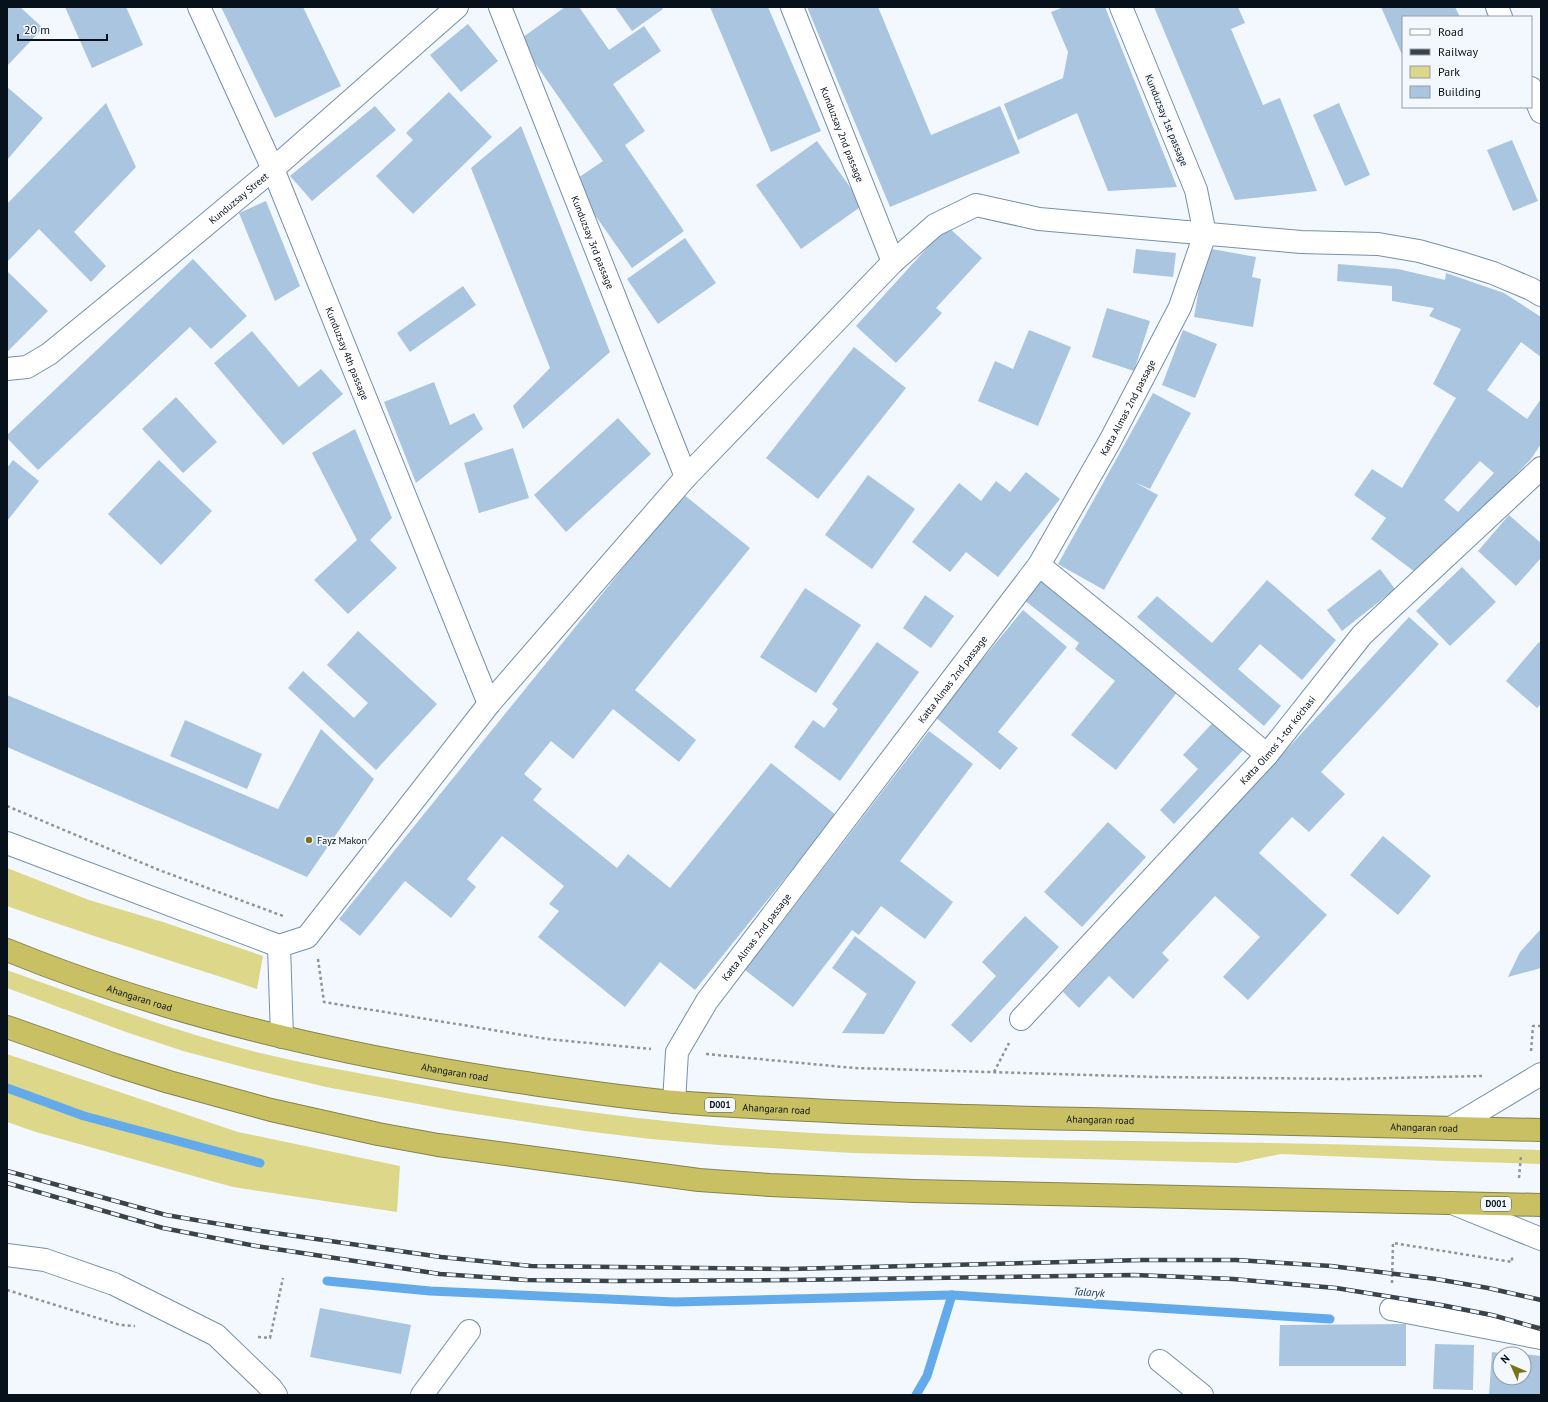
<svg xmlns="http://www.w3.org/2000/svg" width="1548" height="1402" font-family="'PT Sans',sans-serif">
<rect width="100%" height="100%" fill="#f2f8fe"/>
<g fill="#ddd78a">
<path d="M7 868 89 900 163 922 263 956 257 989C174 961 90 936 7 906Z"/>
<path d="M7 970C88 999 168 1029 252 1051 304 1064 359 1073 412 1083 558 1111 706 1129 854 1135 971 1140 1088 1140 1205 1142 1317 1143 1429 1147 1541 1150V1164L1445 1161 1281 1154 1237 1163 852 1153 719 1145 651 1139 585 1131 456 1111 326 1087 247 1068 183 1051 126 1032 7 988Z"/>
<path d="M7 1054 238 1132 400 1166 397 1212 233 1187 36 1132 7 1122Z"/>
</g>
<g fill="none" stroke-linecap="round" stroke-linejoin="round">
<g stroke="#62aaea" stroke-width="9">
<path d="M7 1088 84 1116 260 1163"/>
<path d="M327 1281 430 1291 675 1302 952 1295"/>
<path d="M916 1395 927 1376 952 1295 1330 1319"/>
</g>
</g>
<g fill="#a9c5e0" fill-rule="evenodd">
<path d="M7 7H20L43 28 7 66Z"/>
<path d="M65 7H126L143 45 92 68Z"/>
<path d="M221 7H303L341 86 275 118Z"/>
<path d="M565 7H579L609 50 644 26 661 51 613 84 645 131 625 145 684 231 632 268 572 182 603 161 519 40Z"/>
<path d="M615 7H662L663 9 632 31Z"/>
<path d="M710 7H768L821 131 771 152Z"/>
<path d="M807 7H878L931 135 1000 106 1020 153 890 207Z"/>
<path d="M1064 7H1105L1177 187 1108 191 1077 113 1018 140 1004 104 1063 78 1068 52 1051 12Z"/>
<path d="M1154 7H1238L1245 23 1231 29 1263 105 1280 98 1317 191 1235 200Z"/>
<path d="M1381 7H1455L1460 17H1403V57Z"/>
<path d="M468 24 498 61 461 92 430 55Z"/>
<path d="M7 87 43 118 7 160Z"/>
<path d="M449 92 492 137 413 214 376 176 413 140 406 133Z"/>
<path d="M106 103 136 167 74 232 106 266 91 282 39 229 7 262V204Z"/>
<path d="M1339 103 1370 175 1345 186 1313 115Z"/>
<path d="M375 106 396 130 312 201 290 176Z"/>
<path d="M521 126 610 352 523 429 513 406 550 368 471 168Z"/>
<path d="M1512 140 1538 201 1513 211 1487 150Z"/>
<path d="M817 141 863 205 801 249 756 185Z"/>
<path d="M266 201 300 286 275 301 239 213Z"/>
<path d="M947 226 982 258 936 308 942 313 896 363 856 326Z"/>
<path d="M685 238 716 283 658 324 627 279Z"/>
<path d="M1206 248 1256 257 1252 277 1261 279 1253 327 1194 317Z"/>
<path d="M1136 249 1176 253 1173 277 1133 273Z"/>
<path d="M193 259 247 316 211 349 190 327 38 470 7 438V435Z"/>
<path d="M1338 264 1398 269 1445 280 1446 273 1504 293 1541 317V357L1521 342 1487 390 1527 419 1541 399V444L1531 459 1419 575 1371 539 1386 518 1354 495 1372 469 1402 488 1456 398 1433 384 1461 329 1429 316 1434 308 1392 301V286L1337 281ZM1480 461 1494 473 1458 512 1444 500Z"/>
<path d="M7 271 48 311 8 351 7 350Z"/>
<path d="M463 286 476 305 410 352 397 333Z"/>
<path d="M1107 308 1150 321 1134 371 1092 357Z"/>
<path d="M1029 330 1071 347 1038 426 978 401 995 361 1013 369Z"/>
<path d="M1183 330 1217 344 1195 398 1162 385Z"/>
<path d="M252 331 299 387 321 369 343 394 283 445 214 363Z"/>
<path d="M854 347 906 388 818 499 766 458Z"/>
<path d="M434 382 450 425 474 413 483 429 416 483 384 402Z"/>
<path d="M1153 393 1191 413 1150 489 1134 482 1158 495 1104 590 1058 564Z"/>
<path d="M176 397 217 442 183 473 142 429Z"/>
<path d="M618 418 651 454 566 532 534 495Z"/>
<path d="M355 429 392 518 370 540 397 568 348 614 314 580 357 540 312 453Z"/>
<path d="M513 448 529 498 479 513 464 463Z"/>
<path d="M13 460 39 481 7 521V468Z"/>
<path d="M159 460 212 511 161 565 108 514Z"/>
<path d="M1026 472 1060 499 998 577 966 552 950 572 912 542 959 483 981 501 996 481 1010 492Z"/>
<path d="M868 475 915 509 872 569 825 535Z"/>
<path d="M683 494 750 548 635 690 696 740 679 762 613 709 573 759 551 741 524 774 542 789 533 800 617 868 628 854 670 888 771 763 836 815 695 990 660 962 625 1007 538 937 559 911 549 904 564 886 502 836 467 879 476 887 451 918 405 881 360 936 339 919Z"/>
<path d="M1509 515 1541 543V558L1516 586 1478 551Z"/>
<path d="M1462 567 1496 602 1450 646 1416 611Z"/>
<path d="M1380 569 1395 589 1342 631 1327 610Z"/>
<path d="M1043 576 1182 686 1116 770 1071 735 1115 681 1075 649 1079 643 1024 600Z"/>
<path d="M1267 580 1336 640 1302 680 1260 644 1238 669 1281 706 1264 726 1137 617 1157 596 1212 643Z"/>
<path d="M805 588 861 625 816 693 760 657Z"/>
<path d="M925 595 954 616 931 648 903 628Z"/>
<path d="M1023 610 1067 647 998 732 1018 748 1000 770 935 717Z"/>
<path d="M1409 617 1439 644 1321 772 1345 794 1309 832 1292 817 1259 853 1327 915 1248 1000 1223 977 1260 937 1215 896 1162 953 1169 960 1133 999 1109 976 1079 1008 1063 992Z"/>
<path d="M358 631 437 704 376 770 288 688 303 671 354 718 368 703 327 665Z"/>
<path d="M877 642 919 672 840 781 794 747 813 720 824 728 838 709 832 704Z"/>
<path d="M1539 642 1541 644V704L1537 708 1506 681Z"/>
<path d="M7 695 278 809 321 729 374 779 307 877 7 747Z"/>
<path d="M1217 718 1247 746 1174 824 1160 810 1198 769 1183 755Z"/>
<path d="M185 720 262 754 247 789 170 756Z"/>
<path d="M929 731 973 764 900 861 953 902 925 939 881 906 859 935 852 930 793 1007 745 970Z"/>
<path d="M1108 822 1146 857 1082 927 1044 892Z"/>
<path d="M1383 836 1431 876 1398 915 1350 875Z"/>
<path d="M1025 916 1059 947 971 1043 951 1025 996 976 982 962Z"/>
<path d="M1541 929V968L1508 977 1520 952Z"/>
<path d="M855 936 916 982 884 1034 842 1033 867 994 832 968Z"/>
<path d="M320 1308 411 1325 401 1374 310 1357Z"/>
<path d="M1406 1324V1366H1279L1280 1325Z"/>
<path d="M1435 1344 1474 1345 1473 1390 1433 1389Z"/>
<path d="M1492 1352 1500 1353V1378H1524V1354L1541 1356V1395H1489Z"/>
</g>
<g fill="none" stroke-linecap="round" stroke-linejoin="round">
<defs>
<g id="minor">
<path id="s1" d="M199 7 273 169 489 704"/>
<path id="s2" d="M500 7 686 477"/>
<path id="s3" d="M792 7 893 262"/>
<path d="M1497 7 1501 17"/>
<path d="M1531 88 1541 112"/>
<path id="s4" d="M7 369 27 367 49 354 165 259 273 169 457 7"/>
<path d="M1039 565 1125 635 1267 755"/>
<path d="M7 843 279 946 307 937 489 704 686 477 893 262 935 225 976 205 1039 219 1301 242 1378 244 1419 251 1458 262 1493 273 1531 289 1541 295"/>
<path d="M279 946 282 1037"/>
<path id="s5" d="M1021 1019 1267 755 1362 635 1541 468"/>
<path id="s6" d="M674 1102 677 1052 707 1001 1039 565 1110 441 1180 307 1205 234 1196 190 1121 7"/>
<path d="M1451 1128 1541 1074"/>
<path d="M1452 1203 1541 1239"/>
<path d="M7 1255 45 1260 114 1284 216 1335 271 1388 276 1395"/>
<path d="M1391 1309 1541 1338"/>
<path d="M1160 1361 1202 1395"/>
<path d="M422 1395 469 1331"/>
</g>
<g id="highway">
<path id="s7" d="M7 950C166 1015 335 1054 505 1080 561 1088 618 1097 675 1102 750 1108 826 1111 901 1114 963 1116 1026 1118 1088 1119 1239 1123 1390 1126 1541 1130"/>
<path d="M7 1027 115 1065 169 1082 271 1110 378 1134 438 1145 699 1180 770 1185 914 1191 1541 1205"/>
</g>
</defs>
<use href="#minor" stroke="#7590a9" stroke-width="24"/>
<use href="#highway" stroke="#85834a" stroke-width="24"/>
<g stroke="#8c949c" stroke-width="2.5" stroke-dasharray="3 3" stroke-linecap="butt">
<path d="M7 806 159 870 283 916"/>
<path d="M318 959 324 1002 547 1039 651 1049"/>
<path d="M1531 1051 1533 1026H1541"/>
<path d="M706 1054 854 1068 1156 1077 1347 1079 1482 1076"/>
<path d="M994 1072 1009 1043"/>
<path d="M1519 1178 1521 1155"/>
<path d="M1392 1283 1393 1243 1512 1262V1255"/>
<path d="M7 1290 120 1325 135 1326"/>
<path d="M258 1337 270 1338 283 1278"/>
</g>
<use href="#minor" stroke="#fff" stroke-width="22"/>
<use href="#highway" stroke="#c9c063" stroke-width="22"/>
<defs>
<g id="rail">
<path d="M7 1171 166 1215 261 1231 441 1257 531 1266 790 1269 1142 1260H1236L1331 1266 1436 1279 1488 1288 1541 1300"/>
<path d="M7 1183 163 1228 256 1246 440 1274 527 1280 615 1281 789 1280 1134 1275 1233 1279 1336 1288 1441 1305 1492 1315 1541 1329"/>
</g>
</defs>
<use href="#rail" stroke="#39434c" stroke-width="4.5"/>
<use href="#rail" stroke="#f2f8fe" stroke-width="3" stroke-dasharray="9" stroke-linecap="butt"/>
</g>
<circle fill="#7c7316" stroke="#f2f8fe" stroke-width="1.5" cx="309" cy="840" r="4"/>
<g text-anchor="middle" stroke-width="3.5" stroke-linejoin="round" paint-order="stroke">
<g fill="#f2f8fe" stroke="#4e565f" stroke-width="1">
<rect x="705" y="1098" width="30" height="14" rx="3"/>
<rect x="1481" y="1197" width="30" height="14" rx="3"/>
</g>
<g font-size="9" font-weight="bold" fill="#07111b">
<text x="720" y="1108">D001</text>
<text x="1496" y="1207">D001</text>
</g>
<g font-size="10" fill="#07111b" stroke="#f2f8fe">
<text transform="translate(1167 120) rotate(68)" y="4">Kunduzsay 1st passage</text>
<text dy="4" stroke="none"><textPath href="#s3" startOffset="137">Kunduzsay 2nd passage</textPath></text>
<text dy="4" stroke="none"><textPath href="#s4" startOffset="291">Kunduzsay Street</textPath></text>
<text dy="4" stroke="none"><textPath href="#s2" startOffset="253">Kunduzsay 3rd passage</textPath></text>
<text dy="4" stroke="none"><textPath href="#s1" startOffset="377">Kunduzsay 4th passage</textPath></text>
<text dy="4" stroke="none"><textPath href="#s6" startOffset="838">Katta Almas 2nd passage</textPath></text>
<text dy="4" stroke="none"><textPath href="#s6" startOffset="514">Katta Almas 2nd passage</textPath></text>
<text dy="4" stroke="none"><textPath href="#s5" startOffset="379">Katta Olmos 1-tor ko'chasi</textPath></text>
<text dy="4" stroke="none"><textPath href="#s6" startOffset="190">Katta Almas 2nd passage</textPath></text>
<text dy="4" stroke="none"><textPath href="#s7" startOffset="141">Ahangaran road</textPath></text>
<text dy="4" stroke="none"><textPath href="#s7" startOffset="465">Ahangaran road</textPath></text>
<text dy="4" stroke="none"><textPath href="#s7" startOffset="789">Ahangaran road</textPath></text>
<text dy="4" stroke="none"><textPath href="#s7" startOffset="1113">Ahangaran road</textPath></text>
<text dy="4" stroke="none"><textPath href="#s7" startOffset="1437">Ahangaran road</textPath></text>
</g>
<g font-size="10" fill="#07111b" stroke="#f2f8fe" text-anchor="start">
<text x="317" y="844">Fayz Makon</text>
</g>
<g font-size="11" font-style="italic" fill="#13314b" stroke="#f2f8fe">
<text transform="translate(1089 1292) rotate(4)" y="4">Talaryk</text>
</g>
</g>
<rect width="1548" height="1402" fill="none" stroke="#07111b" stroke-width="16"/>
<rect x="1402" y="16" width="130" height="92" fill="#f2f8fe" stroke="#949ca3"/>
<rect x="1410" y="29" width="20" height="6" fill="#ffffff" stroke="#949ca3"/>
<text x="1438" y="36" font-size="12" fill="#07111b">Road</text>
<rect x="1410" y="49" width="20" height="6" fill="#39434c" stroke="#949ca3"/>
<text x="1438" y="56" font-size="12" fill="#07111b">Railway</text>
<rect x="1410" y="66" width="20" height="12" fill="#ddd78a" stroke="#949ca3"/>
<text x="1438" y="76" font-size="12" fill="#07111b">Park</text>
<rect x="1410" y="86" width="20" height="12" fill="#a9c5e0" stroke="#949ca3"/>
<text x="1438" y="96" font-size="12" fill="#07111b">Building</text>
<g transform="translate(1512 1366) rotate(315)"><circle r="19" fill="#f2f8fe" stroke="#949ca3"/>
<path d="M0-3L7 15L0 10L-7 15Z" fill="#7c7316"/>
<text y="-6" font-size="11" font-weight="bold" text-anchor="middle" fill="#07111b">N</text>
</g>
<path d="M18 34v6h89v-6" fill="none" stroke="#07111b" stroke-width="2"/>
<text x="24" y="34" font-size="12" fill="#07111b" stroke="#f2f8fe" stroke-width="3" paint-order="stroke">20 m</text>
</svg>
